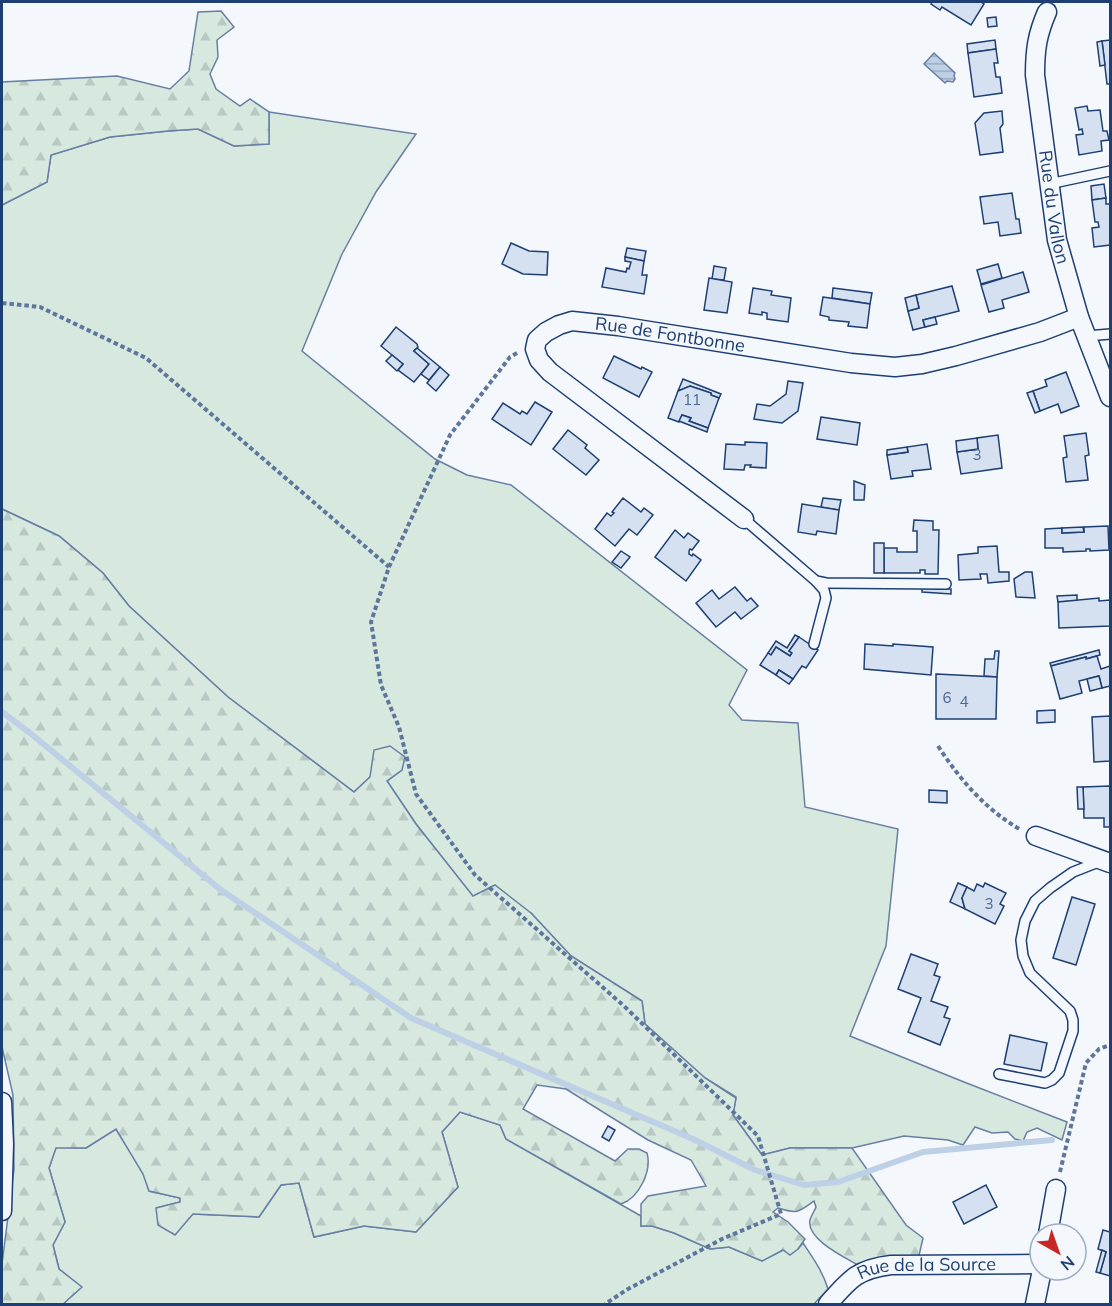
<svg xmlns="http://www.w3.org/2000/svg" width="1112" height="1306" font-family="Mulish,sans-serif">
<defs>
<pattern id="forest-firs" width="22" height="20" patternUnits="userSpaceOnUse" patternTransform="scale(1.5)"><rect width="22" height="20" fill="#d7e8df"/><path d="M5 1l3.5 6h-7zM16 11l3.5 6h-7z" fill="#b8c8c3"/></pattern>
<pattern id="water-rules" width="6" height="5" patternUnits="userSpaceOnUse" patternTransform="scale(1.5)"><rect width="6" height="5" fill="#bed0e5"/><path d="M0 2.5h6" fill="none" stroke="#9aaabe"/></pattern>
</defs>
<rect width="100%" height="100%" fill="#f4f7fb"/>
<g fill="#d7e8df" stroke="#687fa3" stroke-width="1.5">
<path d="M269 112 416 134 376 192 342 254 302 351 435 459 467 475 511 485 747 670 729 705 742 720 798 723 805 807 898 829 886 946 850 1036 964 1082 1067 1122 1062 1140 1037 1128 1027 1132 1023 1141 1015 1139 1008 1132 992 1133 975 1127 963 1145 948 1140 904 1136 852 1148H790L762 1155 733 1115 736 1097 705 1078 645 1024 642 1001 571 956 531 913 473 897 416 824 387 781 402 770 370 777 354 792 228 697 129 606 103 573 59 536 2 509V205L47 182 51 155 110 137 168 131 198 129 234 146 269 144Z"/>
<path d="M460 1112 500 1125 506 1139 641 1216V1226H652L674 1233 710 1249 729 1247 762 1261 783 1250 798 1249 803 1243C813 1258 823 1272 828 1289L814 1304H63L81 1287 59 1269 53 1245 65 1222 49 1168 56 1147 86 1148 116 1129 144 1174 149 1191 180 1198V1202L156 1208 193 1214 259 1217 281 1185 299 1183 314 1237 364 1226 416 1232 458 1187 442 1132Z"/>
</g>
<g fill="url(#forest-firs)" stroke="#687fa3" stroke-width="1.5">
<path d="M221 11 234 27 217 40 218 57 210 74 216 89 240 106 250 99 269 112V144L234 146 198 129 168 131 110 137 51 155 47 182 2 205V82L117 76 170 89 189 71 198 12Z"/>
<path d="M2 509 59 536 103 573 129 606 228 697 354 792 370 777 374 750 390 746 405 757 402 770 387 781 416 824 473 896 495 885 531 913 571 956 642 1001 645 1024 705 1078 736 1098 733 1115 762 1155 790 1148H852L906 1225 923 1238 918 1260 888 1257 858 1265C844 1257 806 1239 810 1220 811 1216 815 1210 816 1207L814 1201C798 1213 797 1214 778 1208L773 1212 788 1222 805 1239 798 1249 790 1255 783 1250 762 1261 729 1247 710 1249 674 1233 652 1226H641V1204L648 1196 706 1186 691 1160 648 1140 566 1089 537 1085 523 1109 615 1161 628 1149H639L647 1153C652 1171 639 1198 621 1204L506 1139 500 1125 460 1112 442 1132 458 1187 416 1232 364 1226 314 1237 299 1183 281 1185 259 1217 193 1214 175 1235 158 1225 156 1208 180 1202V1198L149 1191 143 1174 116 1129 86 1148H56L49 1168 65 1222 53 1245 59 1269 82 1287 63 1304H2V1264L14 1169 13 1095 2 1047Z"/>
</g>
<path fill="url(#water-rules)" stroke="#687fa3" stroke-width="1.5" d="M934 53 955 73 954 75 955 79 953 82 947 81 945 83 924 64Z"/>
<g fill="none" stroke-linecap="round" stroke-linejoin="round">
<path stroke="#bed0e5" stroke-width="6" d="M2 712 30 733 221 890 411 1018 693 1139 755 1170 804 1185 838 1182 923 1152 1052 1140"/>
</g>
<g fill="#d5e0f0" stroke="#1d3f73" stroke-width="1.5">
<path d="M932 2H981L984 4 971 25 942 7 940 10 931 4Z"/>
<path d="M996 17 997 26 988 27 987 18Z"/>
<path d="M995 40 996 49 968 53 967 44Z"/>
<path d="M1110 40V84H1107L1102 41Z"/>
<path d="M1102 41 1105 65 1100 66 1097 42Z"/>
<path d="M996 49 998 63H994L996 77H1000L1002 93 974 97 968 53Z"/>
<path d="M1087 106 1088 111 1100 110 1103 131H1107L1109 140 1101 141 1102 151 1079 155 1076 135 1083 134 1082 129 1079 130 1075 108Z"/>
<path d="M1002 111 1003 124 1000 128 1003 152 980 155 975 123 984 113Z"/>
<path d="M1104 184 1106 198 1092 200 1091 186Z"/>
<path d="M1012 193 1016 219H1019L1021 233 1000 236 998 222 984 224 980 197Z"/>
<path d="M1106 198V204H1110V245L1094 247 1092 228 1099 227 1098 222H1095L1092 200Z"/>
<path d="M511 243 529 251 548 252 547 275 523 274 502 264Z"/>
<path d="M627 248 646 251 644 261 625 257Z"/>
<path d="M625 257 644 261 642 275H647L644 294 602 287 606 268 626 272 627 268 629 269 631 262 625 261Z"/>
<path d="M998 264 1002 278 981 284 977 270Z"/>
<path d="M714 266 726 268 724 280 712 279Z"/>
<path d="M1023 272 1029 292 1002 300 1004 308 989 312 981 285Z"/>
<path d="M709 278 732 282 727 313 704 310Z"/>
<path d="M952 286 959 311 923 320 925 327 913 330 908 311 919 308 916 295Z"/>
<path d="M753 288 772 291 771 295 791 298 788 322 767 319V313L762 312V315L749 313Z"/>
<path d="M833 288 872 293 870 304 832 298Z"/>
<path d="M916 295 919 308 908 311 905 298Z"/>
<path d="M823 297 870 304 867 328 848 326 849 322 829 320V317L820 315Z"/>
<path d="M935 317 937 324 925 327 923 320Z"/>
<path d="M396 327 417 344 418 347 414 351 429 364 414 382 398 370 403 364 381 346Z"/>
<path d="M417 348 440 367 429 380 421 374 429 364 414 351Z"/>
<path d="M392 355 403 364 397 371 386 361Z"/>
<path d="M614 356 641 369 642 367 652 372 639 397 603 378Z"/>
<path d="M440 367 449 375 436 391 427 383Z"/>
<path d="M1066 372 1079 406 1061 413 1058 404 1040 411 1033 391 1047 386 1045 380Z"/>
<path d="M683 379 721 394 719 398 711 395V393L690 386 678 391Z"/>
<path d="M788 381 803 383 798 411 782 423 754 419 757 404 770 406 786 394Z"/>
<path d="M690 386 711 393V395L719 398 708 428 689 421 691 418 682 415 679 422 668 418 678 391Z"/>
<path d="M1033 391 1040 411 1035 413 1027 393Z"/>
<path d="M535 402 552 412 531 445 492 419 503 403 520 414 522 411 527 414Z"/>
<path d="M682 415 691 418 689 421 708 428 707 432 679 421Z"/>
<path d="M821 417 860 423 857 445 817 439Z"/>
<path d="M568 430 587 445 585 448 599 460 586 475 553 449Z"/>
<path d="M1086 433 1089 455 1085 456 1088 480 1066 482 1063 458 1067 457 1064 436Z"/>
<path d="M998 435 1002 468 961 474 957 452 978 449 977 438Z"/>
<path d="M977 438 978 449 957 452 956 441Z"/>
<path d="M745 442 767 443 766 468 750 467 751 465H745L744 470 724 469 726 444 745 445Z"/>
<path d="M927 444 931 469 912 471 913 476 891 479 887 455 908 452 907 447Z"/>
<path d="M907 447 908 452 887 455V450Z"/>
<path d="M854 481 865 485 864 500H854Z"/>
<path d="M623 498 641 512 644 508 653 515 637 535 629 529 615 546 595 529 607 513 611 516 614 513 612 512Z"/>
<path d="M823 498 841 500 839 510 821 507Z"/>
<path d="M802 504 839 510 836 534 817 531 816 535 798 532Z"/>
<path d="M914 520 933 521V530H939L938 574H925V570H920V573H884V548H897V552H917V531H913Z"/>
<path d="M1108 526 1109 550 1090 551V549H1086V551L1063 552V548H1045V529L1062 528V533L1084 532V527Z"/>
<path d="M1083 527 1084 532 1062 533V528Z"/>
<path d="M675 530 684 538 688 533 699 541 692 550 690 549 689 551V554L692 556 693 554 701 560 686 581 655 557Z"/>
<rect x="874" y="543" width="10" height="30"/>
<path d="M997 546 999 572H1009V581L988 583 987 574H980L981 579 959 580 958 555 978 553V547Z"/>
<path d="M621 551 630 557 621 568 612 562Z"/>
<path d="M1025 572H1032L1035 598 1016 597 1014 579Z"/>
<path d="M735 587 747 601 751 598 758 606 741 619 735 612 716 627 696 603 712 590 719 599Z"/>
<path d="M922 588 951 589V594L922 592Z"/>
<path d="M1077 595V601L1058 602 1057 596Z"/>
<path d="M1099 598V601L1110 600V626L1059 628 1058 602Z"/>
<path d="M795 635 799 637 789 651 792 653 790 656 776 647 771 655 768 653 776 641 787 648Z"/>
<path d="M799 637 818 650 806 668 802 666 793 679 779 670 776 675 760 665 768 653 771 655 776 647 790 656 792 653 789 651Z"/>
<path d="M865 644 893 646V644L933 647 931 675 864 669Z"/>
<path d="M1099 650 1100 655 1086 659V657L1051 666 1050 663Z"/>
<path d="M995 651H999L997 677 984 676 985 659H994Z"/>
<path d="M1097 656 1101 669 1110 666V686L1102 688 1099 676 1079 681 1082 693 1060 699 1051 666 1086 657V659Z"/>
<path d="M779 670 793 679 789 684 776 675Z"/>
<path d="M936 674 997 677 996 719H936Z"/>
<path d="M1099 676 1102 688 1090 691 1087 679Z"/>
<path d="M1055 710V722L1037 723V711Z"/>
<path d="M1110 716V761L1094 762 1092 717Z"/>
<path d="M1110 786V827H1104V818H1084L1083 787Z"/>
<path d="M1077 787H1083L1084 809H1078Z"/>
<path d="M929 790 947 791V803L929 802Z"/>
<path d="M958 883 967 887 962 898 965 909 950 902Z"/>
<path d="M985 883 1006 893 1000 904 1004 906 995 924 965 909 962 898 967 887 974 891 977 884 983 887Z"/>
<path d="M1072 897 1095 904 1076 965 1053 958Z"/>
<path d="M911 954 938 964 934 975 940 977 931 1001 948 1007 944 1017 950 1019 940 1045 908 1032 921 998 898 989Z"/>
<path d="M1010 1035 1047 1043 1041 1071 1004 1064Z"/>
<path d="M608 1126 615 1130 609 1141 602 1137Z"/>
<path d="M986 1185 997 1207 964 1224 953 1202Z"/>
<path d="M1103 1230 1110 1232V1276L1100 1273 1106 1252 1098 1249Z"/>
<path d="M1102 1250 1106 1252 1100 1273 1096 1272Z"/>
</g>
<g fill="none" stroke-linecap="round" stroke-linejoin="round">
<defs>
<g id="lane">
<path d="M1049 184 1110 171"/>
<path d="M1087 336 1110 334"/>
<path d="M744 519 816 581 826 583 946 584"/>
<path d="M814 644 826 598 824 590 816 581"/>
<path d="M999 1074 1045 1083 1052 1080 1059 1073 1073 1031V1020L1070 1011 1030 973 1023 956 1021 940 1025 921 1035 901 1050 888 1073 872 1101 861"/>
</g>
<g id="street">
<path id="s1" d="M1047 12C1037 35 1035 50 1035 75L1057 240 1079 317 1110 397"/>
<path id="s2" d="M744 519 550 372 539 360 535 349 537 340 546 332 559 325 572 321 618 326 851 363 895 367 922 364 956 356 1040 332 1079 317"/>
<path d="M1036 836 1110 863"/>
<path d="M2 1102 4 1144 2 1211"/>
<path d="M1048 1234 1056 1189"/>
<path id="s3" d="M828 1304C849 1280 857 1269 891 1265L1040 1264"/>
<path d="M1035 1304 1042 1270"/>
</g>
</defs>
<use href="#lane" stroke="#1d3f73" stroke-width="12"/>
<use href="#street" stroke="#1d3f73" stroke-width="21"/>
<g stroke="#5e769c" stroke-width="4" stroke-dasharray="4.5 3" stroke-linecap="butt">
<path d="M2 303 40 307 146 358 389 567"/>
<path d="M517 353 510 357 450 435 389 567 371 622 381 685 399 727 416 794 475 875 624 1006 758 1136 781 1214 722 1239 628 1289 605 1304"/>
<path d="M938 746C961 781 985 809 1021 830"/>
<path d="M1060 1172 1086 1063 1099 1049 1110 1045"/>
</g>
<use href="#lane" stroke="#f4f7fb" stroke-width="9"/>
<use href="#street" stroke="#f4f7fb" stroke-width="18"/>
</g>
<g text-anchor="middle" stroke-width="4.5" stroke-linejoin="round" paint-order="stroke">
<g font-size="15" fill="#4b6792">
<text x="692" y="405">11</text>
<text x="977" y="460">3</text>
<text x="947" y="703">6</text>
<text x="964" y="707">4</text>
<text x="989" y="909">3</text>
</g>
<g font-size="18" fill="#1d3f73" stroke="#f4f7fb">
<text dy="6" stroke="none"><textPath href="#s1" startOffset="198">Rue du Vallon</textPath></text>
<text dy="6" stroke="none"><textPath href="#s2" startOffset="420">Rue de Fontbonne</textPath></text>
<text dy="6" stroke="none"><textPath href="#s3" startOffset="112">Rue de la Source</textPath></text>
</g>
</g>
<rect width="1112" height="1306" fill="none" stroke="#1d3f73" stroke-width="6"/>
<g transform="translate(1058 1252) rotate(140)"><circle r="28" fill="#f4f7fb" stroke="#9eadc5" stroke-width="1.5"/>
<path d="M0-4.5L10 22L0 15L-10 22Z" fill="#c62828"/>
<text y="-9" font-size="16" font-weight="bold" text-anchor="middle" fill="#1d3f73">N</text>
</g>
</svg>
